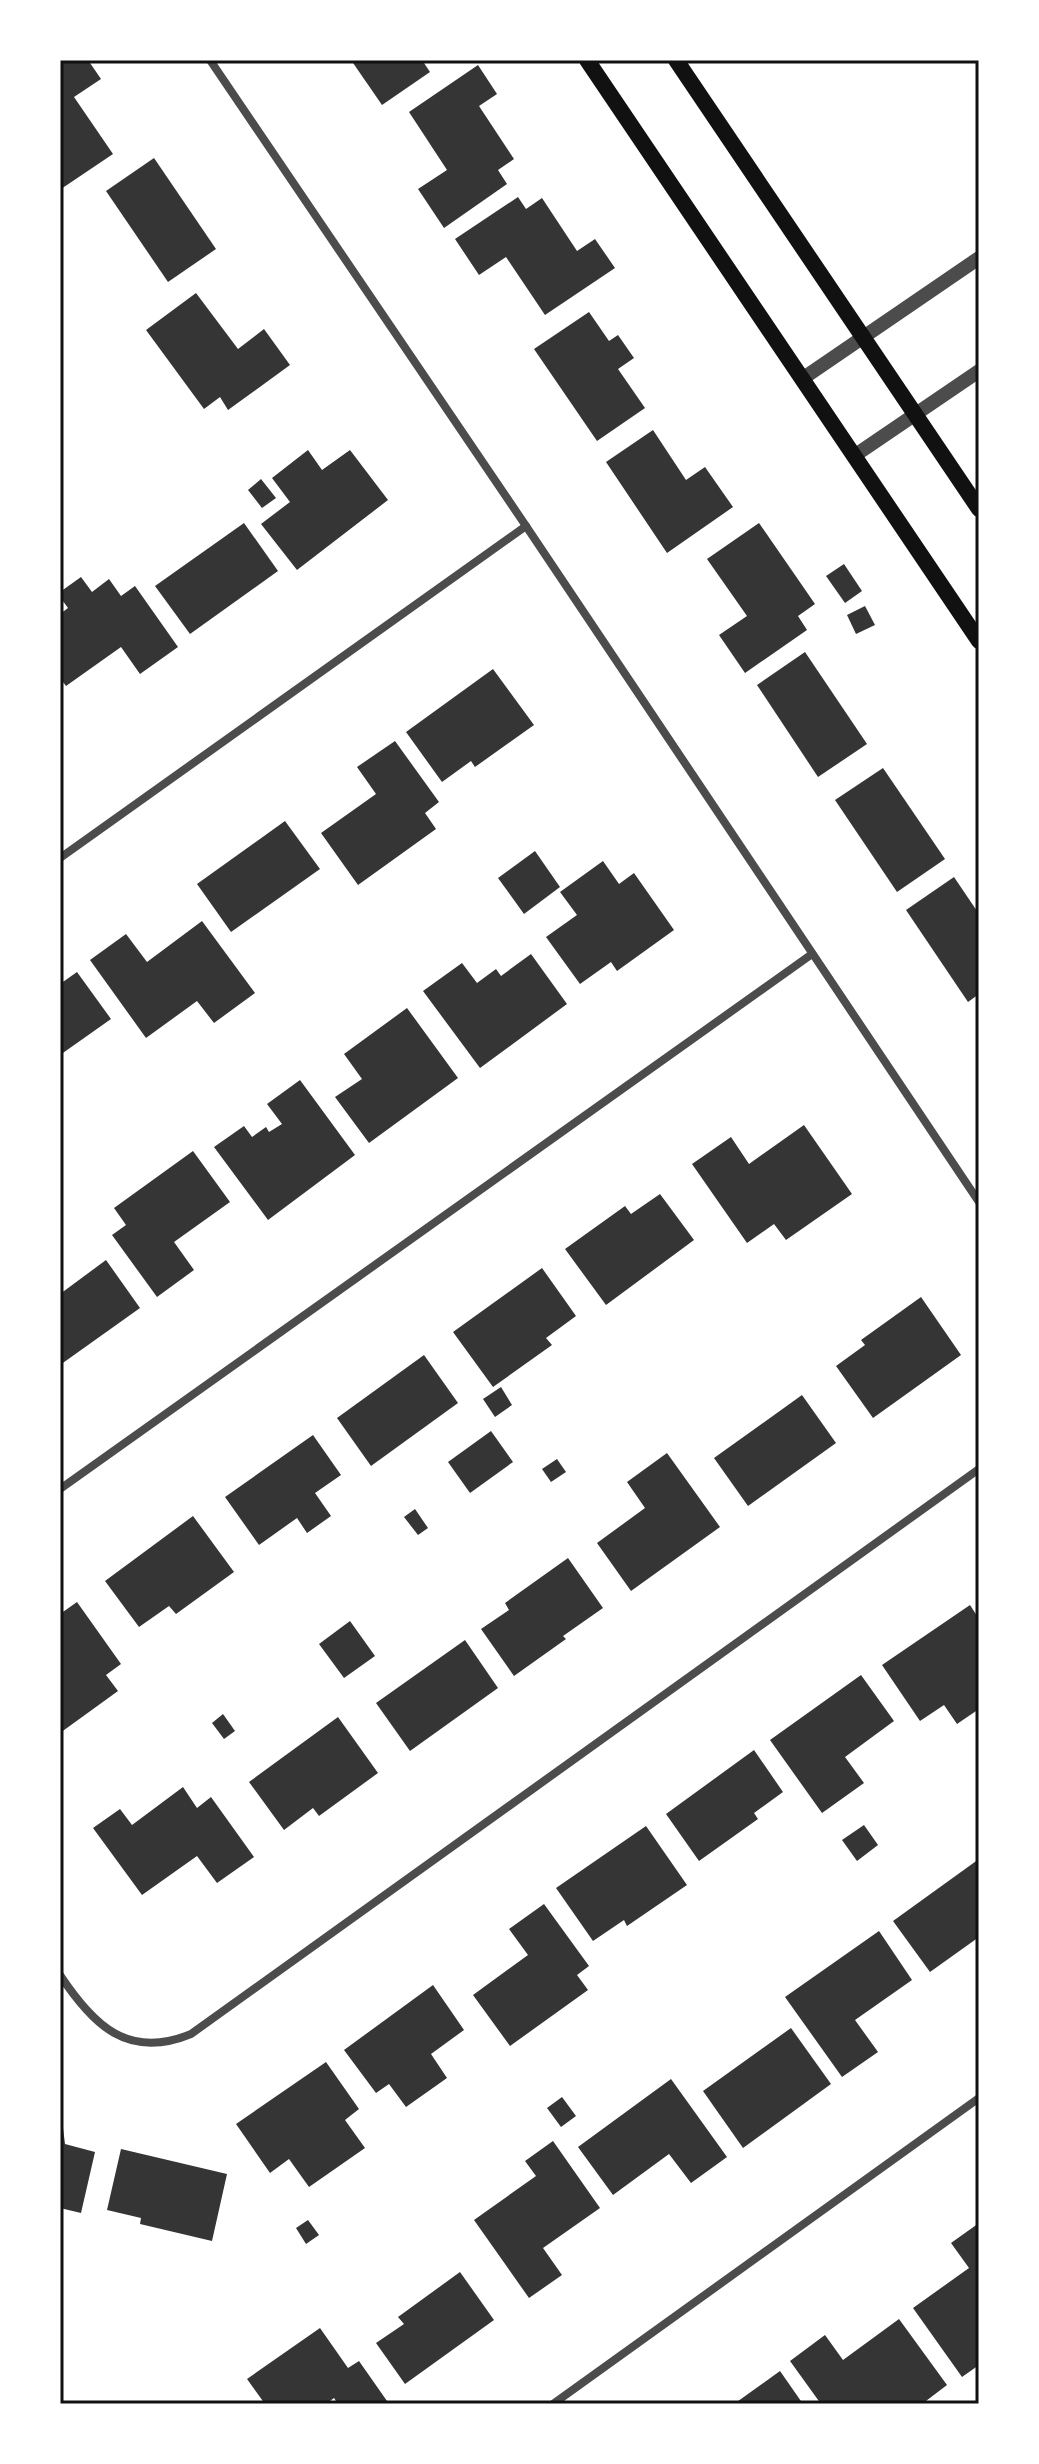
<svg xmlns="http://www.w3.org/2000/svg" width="1039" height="2464" font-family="'Source Sans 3',sans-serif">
<rect width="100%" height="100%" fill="#fff"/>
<g fill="#353535">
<path d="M60 60H88L101 79 74 97 113 154 61 189Z"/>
<path d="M351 60H422L430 72 382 105Z"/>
<path d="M478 65 497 94 479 106 514 159 498 170 507 184 444 228 418 189 447 170 409 112Z"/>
<path d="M154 158 216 249 168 282 106 191Z"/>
<path d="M518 197 526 209 542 198 577 251 595 239 615 268 545 315 506 257 479 275 455 239Z"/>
<path d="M196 293 238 349 264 329 290 365 228 410 220 397 204 409 146 330Z"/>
<path d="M589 312 609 341 618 335 634 358 618 369 645 408 597 441 534 349Z"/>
<path d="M653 430 686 480 705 467 733 507 667 553 606 462Z"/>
<path d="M308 450 322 470 350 450 388 500 297 570 261 524 290 502 272 478Z"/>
<path d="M261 479 276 498 262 508 248 490Z"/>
<path d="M244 523 278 571 190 634 155 586Z"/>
<path d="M759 523 815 604 798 616 807 630 745 673 719 635 747 616 707 559Z"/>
<path d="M844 564 862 591 845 603 826 576Z"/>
<path d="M81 577 92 592 109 579 121 596 135 586 178 647 140 674 121 647 66 686 60 678V614L68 608 60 597V592Z"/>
<path d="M865 606 875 625 856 634 847 615Z"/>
<path d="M805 652 867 744 818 777 757 685Z"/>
<path d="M493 669 534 725 475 767 471 761 442 782 406 732Z"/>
<path d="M395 741 439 802 425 813 436 829 358 885 321 833 376 794 357 767Z"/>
<path d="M883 768 945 859 897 892 835 800Z"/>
<path d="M285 821 320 869 231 932 197 884Z"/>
<path d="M535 851 560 887 524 914 498 878Z"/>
<path d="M603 861 619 884 634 873 674 930 617 971 611 962 580 984 546 937 577 915 560 892Z"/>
<path d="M954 877 979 914V994L968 1002 906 910Z"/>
<path d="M202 921 255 993 214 1023 197 1001 146 1038 90 960 126 934 147 962Z"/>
<path d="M531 954 567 1004 480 1068 423 991 462 963 477 983 496 969 501 976Z"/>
<path d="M77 972 111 1019 60 1055V984Z"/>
<path d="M407 1008 458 1078 369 1143 335 1097 362 1079 344 1054Z"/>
<path d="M300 1080 355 1155 268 1220 214 1147 244 1126 252 1137 266 1127 269 1132 282 1124 267 1104Z"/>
<path d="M804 1125 852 1194 786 1240 774 1224 747 1243 692 1164 731 1137 749 1164Z"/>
<path d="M193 1151 230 1202 174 1242 194 1270 157 1297 112 1235 126 1225 114 1208Z"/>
<path d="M660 1194 694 1240 606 1305 565 1249 625 1206 631 1214Z"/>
<path d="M106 1260 140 1308 60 1365V1294Z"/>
<path d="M542 1268 576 1316 546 1338 552 1345 493 1387 453 1332Z"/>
<path d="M921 1297 961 1355 873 1418 836 1366 865 1345 861 1340Z"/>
<path d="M424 1355 458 1403 371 1466 337 1418Z"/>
<path d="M501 1387 512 1405 495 1417 483 1399Z"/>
<path d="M802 1395 836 1443 748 1506 714 1458Z"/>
<path d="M491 1431 513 1462 470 1493 448 1462Z"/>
<path d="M313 1435 341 1475 315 1493 331 1516 307 1533 297 1518 259 1545 225 1497Z"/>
<path d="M667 1453 720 1527 631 1591 597 1543 645 1508 627 1482Z"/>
<path d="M557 1459 566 1472 551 1482 542 1469Z"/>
<path d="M415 1509 428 1528 418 1535 404 1517Z"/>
<path d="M193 1516 234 1572 176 1614 169 1606 139 1627 105 1581Z"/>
<path d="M568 1558 603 1608 563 1636 566 1639 514 1676 481 1629 509 1610 505 1603Z"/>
<path d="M77 1602 121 1664 106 1675 118 1691 60 1733V1614Z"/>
<path d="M970 1605 979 1619V1709L957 1724 944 1705 920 1721 882 1665Z"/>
<path d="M350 1621 375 1656 344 1678 319 1644Z"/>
<path d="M465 1640 498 1688 410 1751 376 1703Z"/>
<path d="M861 1675 894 1721 845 1757 864 1783 822 1813 770 1740Z"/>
<path d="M223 1714 235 1731 224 1739 212 1723Z"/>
<path d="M338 1717 378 1773 319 1816 313 1808 284 1830 249 1782Z"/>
<path d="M754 1750 783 1792 754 1813 758 1819 699 1861 666 1814Z"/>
<path d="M183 1787 197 1808 211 1797 254 1857 217 1883 197 1856 142 1895 93 1828 120 1809 132 1825Z"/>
<path d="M864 1825 878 1845 857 1861 842 1840Z"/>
<path d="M646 1826 687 1885 627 1926 624 1920 593 1941 556 1888Z"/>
<path d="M979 1859V1937L930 1972 893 1921Z"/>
<path d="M544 1904 589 1966 577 1975 588 1990 510 2046 473 1995 528 1955 509 1929Z"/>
<path d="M879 1931 912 1980 855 2020 878 2052 842 2077 785 1997Z"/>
<path d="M433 1985 464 2030 431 2054 447 2078 406 2107 389 2084 376 2093 344 2050Z"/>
<path d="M791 2028 831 2084 743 2148 703 2091Z"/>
<path d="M326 2062 359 2109 345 2120 365 2148 309 2187 289 2159 270 2173 236 2124Z"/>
<path d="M671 2079 727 2157 691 2183 669 2154 613 2195 578 2147Z"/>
<path d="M562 2097 576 2116 561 2127 547 2108Z"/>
<path d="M60 2120H62L65 2144 95 2152 81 2213 60 2208Z"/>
<path d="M553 2141 600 2208 543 2248 562 2275 529 2298 474 2220 536 2176 525 2161Z"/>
<path d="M121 2149 227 2174 212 2241 140 2224 141 2218 107 2210Z"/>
<path d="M308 2220 319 2235 306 2244 296 2228Z"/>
<path d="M979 2223V2339L976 2341 979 2344V2365L962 2377 913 2308 969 2268 951 2243Z"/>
<path d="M460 2272 494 2320 405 2384 376 2343 404 2324 398 2317Z"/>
<path d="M899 2319 947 2385 922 2404H821L790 2361 825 2335 843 2360Z"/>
<path d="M320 2328 348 2368 359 2361 387 2401 382 2404H338L334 2398 326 2404H265L247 2379Z"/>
<path d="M780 2371 803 2404H734Z"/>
</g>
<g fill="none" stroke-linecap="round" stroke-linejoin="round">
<g stroke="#4c4c4c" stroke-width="8">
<path d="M210 60 526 526 979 1202"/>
<path d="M60 858 526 526"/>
<path d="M60 1489 812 954"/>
<path d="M60 1975C93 2025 128 2060 191 2034L979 1469"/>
<path d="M553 2404 979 2098"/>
</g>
<g stroke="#4c4c4c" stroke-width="14">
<path d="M802 379 979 258"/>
<path d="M854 456 979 371"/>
</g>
<g stroke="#111" stroke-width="16">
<path d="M587 60 979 641"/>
<path d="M676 60 979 509"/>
</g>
</g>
<rect width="1039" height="2464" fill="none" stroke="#ffffff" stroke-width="124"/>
<rect x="62" y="62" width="915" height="2340" fill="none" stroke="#111" stroke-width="3"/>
</svg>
